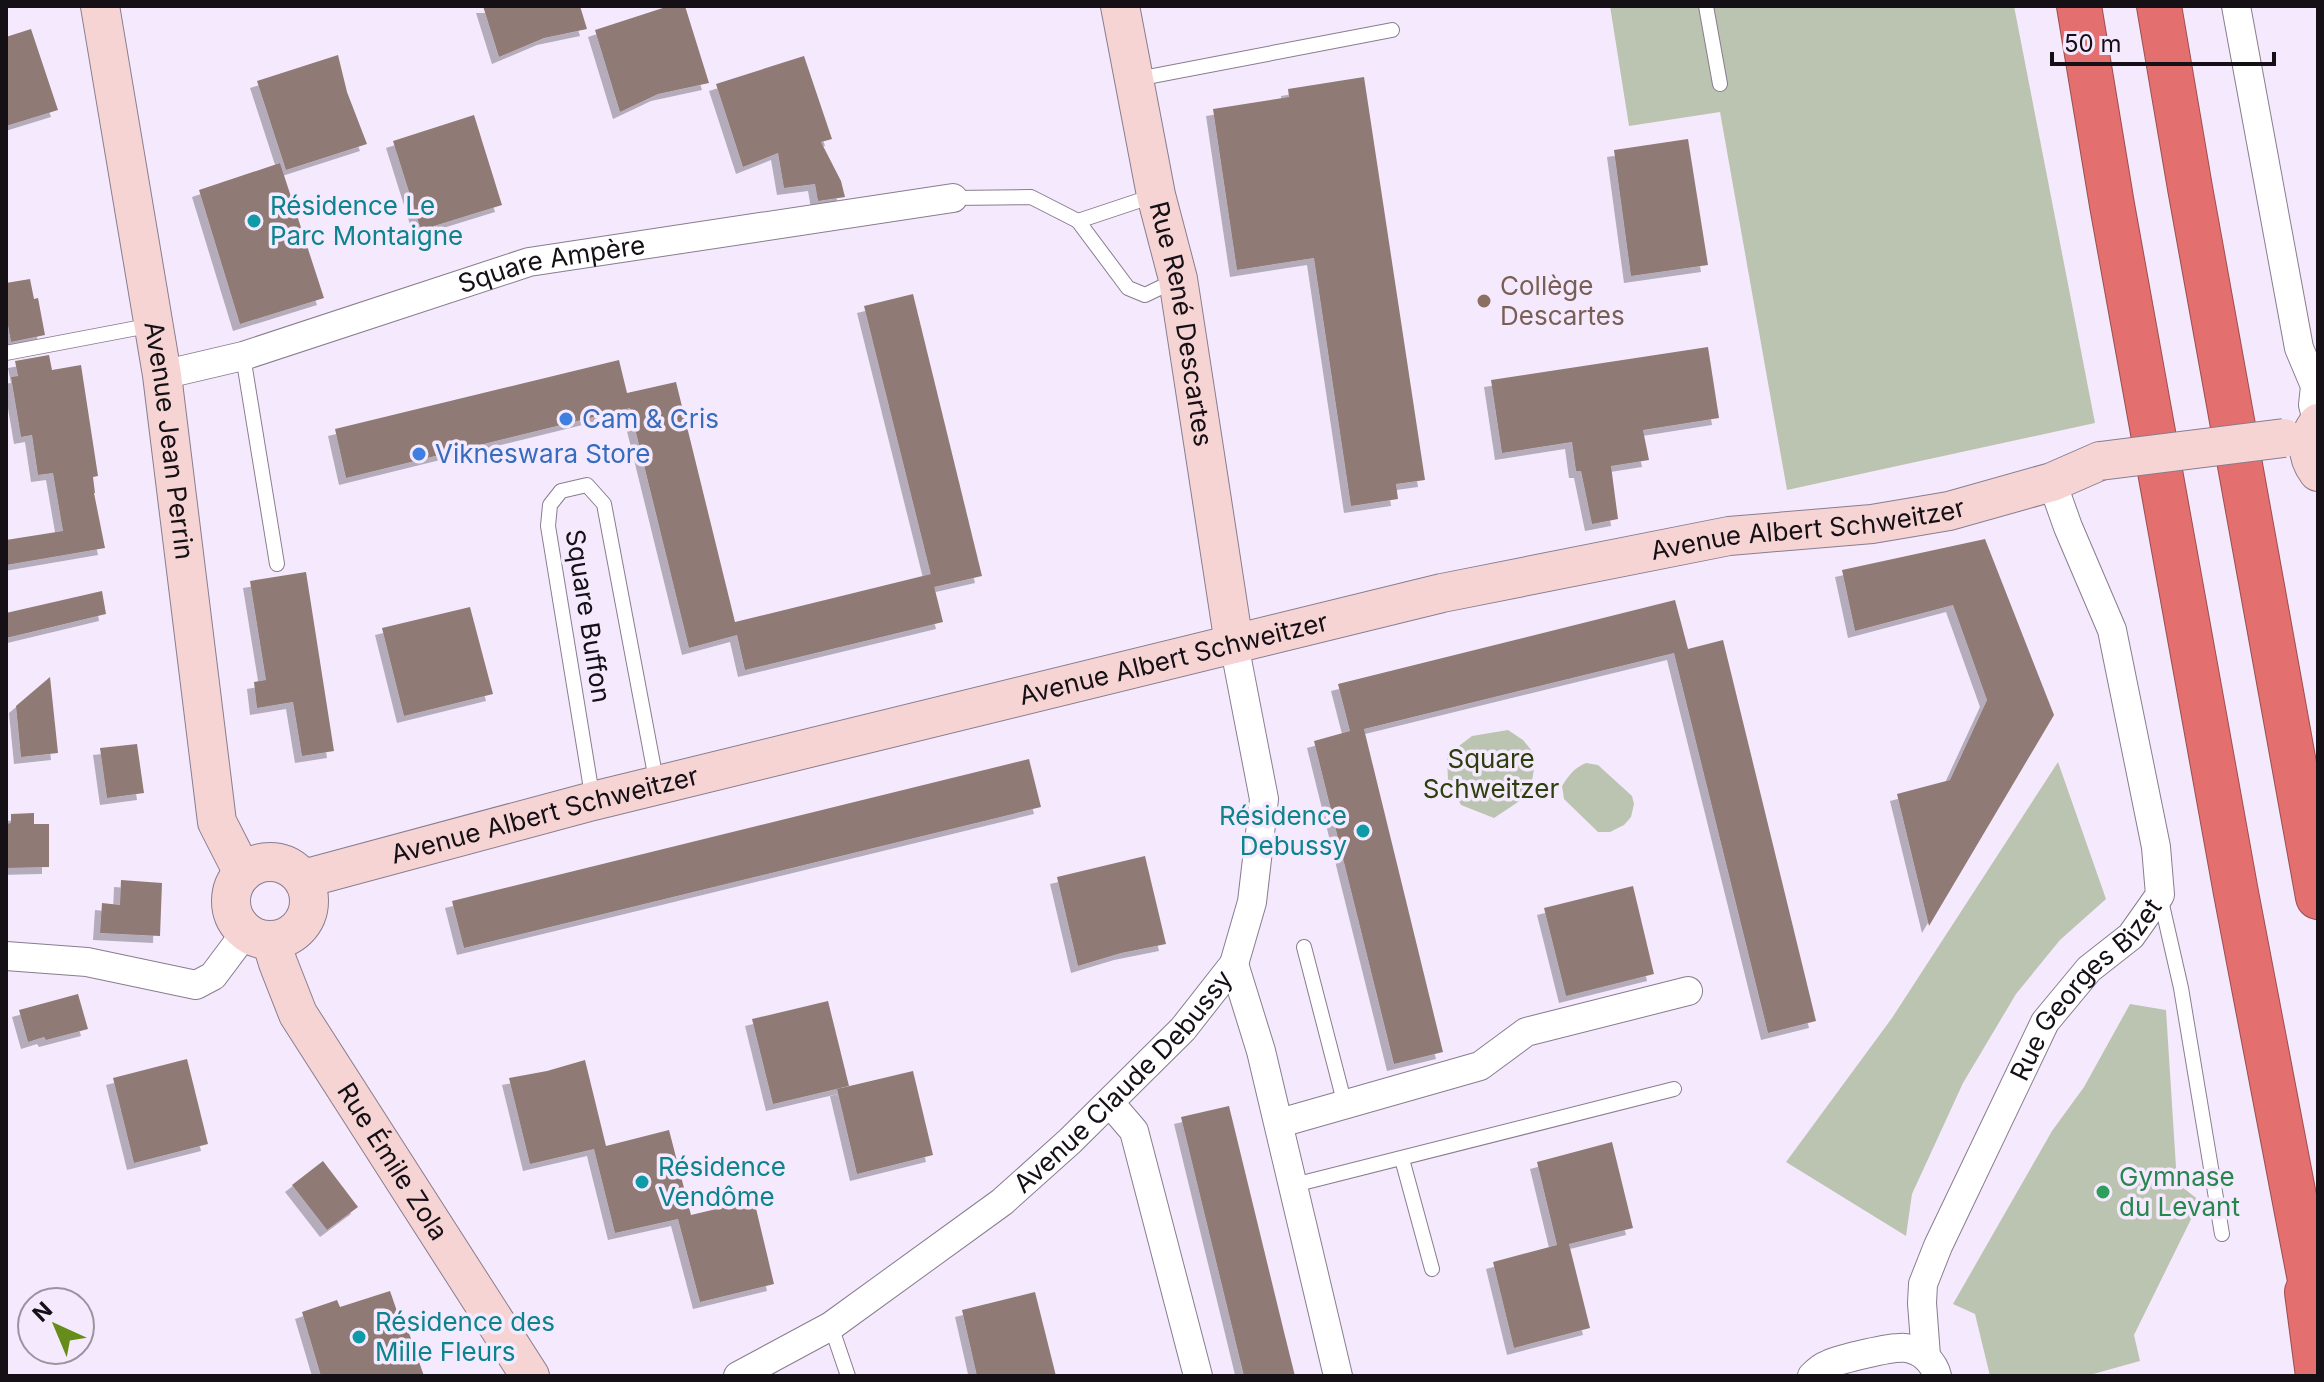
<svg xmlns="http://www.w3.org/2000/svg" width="2324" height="1382" font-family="Inter,sans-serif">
<defs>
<filter id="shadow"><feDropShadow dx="-7" dy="7" stdDeviation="0" flood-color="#0004"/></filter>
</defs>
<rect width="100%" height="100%" fill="#f5eafd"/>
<g fill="#bbc4b0">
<path d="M1610 6H2014L2095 423 1787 490 1720 112 1629 126Z"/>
<path d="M1508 730 1523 740 1536 756 1530 794 1494 818 1461 805 1448 781 1447 755 1472 736Z"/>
<path d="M2058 762 2106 899 2060 940 2016 994 1963 1083 1912 1194 1906 1236 1786 1162 1892 1018Z"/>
<path d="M1586 763 1598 765 1632 796 1634 804 1631 817 1624 825 1610 832H1598L1564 799 1562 786C1569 775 1574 768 1586 763Z"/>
<path d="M2130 1004 2166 1010 2177 1183 2200 1201 2134 1335 2140 1361 2086 1376H1990L1975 1314 1953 1304 2052 1131 2084 1087Z"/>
</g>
<g fill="#8f7a76" filter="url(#shadow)">
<path d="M483 6H580L587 29 544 38 499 57Z"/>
<path d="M669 6H685L709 83 658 94 620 112 595 30Z"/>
<path d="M31 29 58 110 6 126V37Z"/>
<path d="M338 55 347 92 367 144 286 170 257 81Z"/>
<path d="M804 56 832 139 821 142 841 181 845 197 818 201 815 184 784 188 778 153 743 167 716 84Z"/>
<path d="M1364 77 1425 480 1396 484 1398 499 1351 506 1314 258 1237 270 1213 109 1289 97 1288 89Z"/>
<path d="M474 115 502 205 421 230 393 141Z"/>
<path d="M1688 139 1708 265 1631 276 1614 150Z"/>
<path d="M280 163 324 298 240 324 199 190Z"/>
<path d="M30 279 34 299 38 298 45 335 11 342 6 314V283Z"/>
<path d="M913 294 982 576 934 587 864 306Z"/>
<path d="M1708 347 1719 418 1643 430 1649 460 1611 466 1618 519 1592 524 1581 471H1576L1572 442 1502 453 1491 380Z"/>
<path d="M49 355 52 370 81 365 98 476 93 477 95 493H94L105 548 6 565V540L63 531 53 473 38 475 32 435 21 437 11 377 18 376 15 361Z"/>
<path d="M619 360 627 393 676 382 735 622 931 574 943 622 745 670 737 635 689 648 630 408 346 478 335 429Z"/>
<path d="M1985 539 2054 715 1929 926 1897 794 1950 780 1987 700 1953 605 1855 631 1842 570Z"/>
<path d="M306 572 334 751 302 756 293 702 257 708 254 682 266 680 250 581Z"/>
<path d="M102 591 106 614 6 638V613Z"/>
<path d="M1675 600 1688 649 1723 640 1816 1021 1768 1033 1674 653 1364 729 1443 1052 1394 1064 1314 741 1350 731 1338 684Z"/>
<path d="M470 607 493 694 404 716 382 628Z"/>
<path d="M50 677 58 753 21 757 16 706Z"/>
<path d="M137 744 144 793 107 798 100 748Z"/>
<path d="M1029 759 1041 807 464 948 452 901Z"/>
<path d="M34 813V824H49V867L6 868V824L11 823V814Z"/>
<path d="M1145 856 1166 944 1121 953 1078 966 1057 877Z"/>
<path d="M121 880 162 883 160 936 100 933 102 903 120 905Z"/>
<path d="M1633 886 1654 974 1566 996 1544 908Z"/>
<path d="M78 994 88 1029 46 1040 44 1037 28 1042 19 1010Z"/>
<path d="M828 1001 849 1086 773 1104 752 1019Z"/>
<path d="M187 1059 208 1144 134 1163 113 1078Z"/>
<path d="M585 1060 606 1146 669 1130 691 1215 754 1200 774 1284 700 1302 678 1219 615 1233 594 1149 530 1164 509 1078 547 1071Z"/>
<path d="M913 1071 933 1155 857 1174 837 1089Z"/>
<path d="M1229 1106 1285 1336 1295 1376H1244L1181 1117Z"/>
<path d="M1612 1142 1633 1228 1569 1244 1590 1328 1514 1348 1493 1262 1557 1245 1537 1162Z"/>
<path d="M323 1161 358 1207 327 1230 292 1185Z"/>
<path d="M390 1291 399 1317 403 1316 424 1376H321L302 1312 337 1300 340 1307Z"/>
<path d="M1035 1292 1056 1376H977L962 1310Z"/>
</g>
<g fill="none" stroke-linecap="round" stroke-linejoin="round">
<defs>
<g id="lane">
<path d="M1706 6 1720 84"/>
<path d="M1137 79 1392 30"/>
<path d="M1156 195 1078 221 1128 288 1145 295 1176 280"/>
<path d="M953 198 1031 197 1078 221"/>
<path d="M6 353 153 325"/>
<path d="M243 356 277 564"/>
<path d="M593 801 548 526 550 505 561 491 587 485 604 504 657 785"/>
<path d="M2160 896 2181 988 2222 1234"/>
<path d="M1304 947 1345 1105"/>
<path d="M1402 1159 1432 1269"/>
<path d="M1294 1185 1674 1089"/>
<path d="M831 1326 848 1376"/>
</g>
<g id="street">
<path d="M2236 6 2299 348 2315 386 2313 405 2318 424"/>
<path id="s1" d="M162 375 243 356 529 262 953 198"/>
<path d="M6 956 87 962 196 985 213 976 246 932"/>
<path d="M1234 964 1261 1051 1338 1376"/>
<path d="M1110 1103 1134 1131 1198 1376"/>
<path d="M1280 1123 1480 1066 1526 1032 1688 991"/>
<path id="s2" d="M1926 1356 1922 1303 1923 1284 1938 1246 2045 1022 2089 969 2131 936 2160 895 2156 847 2112 630 2068 527 2052 482"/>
<path id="s3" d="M738 1376 831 1326 1002 1202 1070 1141 1183 1029 1234 964 1252 902 1264 799 1234 644"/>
<path d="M1812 1376C1816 1372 1821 1367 1827 1365 1840 1359 1893 1346 1906 1348 1921 1350 1934 1362 1937 1376"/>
</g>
<g id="secondary">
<path id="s4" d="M100 6 162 375 217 822 243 873"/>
<path id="s5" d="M1120 6 1156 195 1178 279 1234 644"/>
<path d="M2318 423C2306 440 2306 456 2318 472"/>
<circle cx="270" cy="901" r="39"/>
<path id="s6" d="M303 879 593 801 1442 593 1729 536 1872 524 1949 511 2052 482 2100 461"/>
<path id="s7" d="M271 940 278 963 298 1014 530 1376"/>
</g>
<g id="highway">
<path d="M2079 6 2112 205 2236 893 2318 1322"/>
<path d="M2159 6 2190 188 2318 897"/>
<path d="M2307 1292 2318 1376"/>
</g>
</defs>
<use href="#lane" stroke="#887d8e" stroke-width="16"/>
<use href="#street" stroke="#887d8e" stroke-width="30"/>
<use href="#secondary" stroke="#887d8e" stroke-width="40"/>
<use href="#highway" stroke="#9b4e50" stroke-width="46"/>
<use href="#lane" stroke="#fff" stroke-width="14"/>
<use href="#street" stroke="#fff" stroke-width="28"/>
<use href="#secondary" stroke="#f7d4d4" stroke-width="38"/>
<use href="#highway" stroke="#e46f6f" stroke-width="44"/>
<defs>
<path id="secondary-bridge" d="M2100 461 2284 438"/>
</defs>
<use href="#secondary-bridge" stroke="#887d8e" stroke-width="40" stroke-linecap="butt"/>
<use href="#secondary-bridge" stroke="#f7d4d4" stroke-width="38"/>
</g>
<g fill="#0f9aa8" stroke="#f5eafd" stroke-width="3">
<circle cx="254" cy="221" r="8"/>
<circle cx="1363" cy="831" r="8"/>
<circle cx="642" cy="1182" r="8"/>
<circle cx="359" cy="1337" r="8"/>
</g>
<circle fill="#8d6e63" stroke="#f5eafd" stroke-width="3" cx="1484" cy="301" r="8"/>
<g fill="#3f7fe0" stroke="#f5eafd" stroke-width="3">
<circle cx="566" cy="419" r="8"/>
<circle cx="419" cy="454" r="8"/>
</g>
<circle fill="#2e9e5b" stroke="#f5eafd" stroke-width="3" cx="2103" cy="1192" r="8"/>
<g text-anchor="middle" stroke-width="7" stroke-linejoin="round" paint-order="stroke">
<g font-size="26" fill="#0d838f" stroke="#f5eafd" text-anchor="start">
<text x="270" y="215">Résidence Le<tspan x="270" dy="30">Parc Montaigne</tspan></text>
<text x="1347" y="825" text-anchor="end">Résidence<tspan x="1347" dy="30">Debussy</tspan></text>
<text x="658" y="1176">Résidence<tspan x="658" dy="30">Vendôme</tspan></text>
<text x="375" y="1331">Résidence des<tspan x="375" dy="30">Mille Fleurs</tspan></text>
</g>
<g font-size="26" fill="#141016" stroke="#f5eafd">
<text dy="9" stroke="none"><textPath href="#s1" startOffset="406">Square Ampère</textPath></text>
<text dy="9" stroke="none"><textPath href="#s5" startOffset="324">Rue René Descartes</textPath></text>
<text dy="9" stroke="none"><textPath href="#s4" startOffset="440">Avenue Jean Perrin</textPath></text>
<text dy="9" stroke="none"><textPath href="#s6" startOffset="1546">Avenue Albert Schweitzer</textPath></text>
<text transform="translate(588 616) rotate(81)" y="9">Square Buffon</text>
<text dy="9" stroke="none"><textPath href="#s6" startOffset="898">Avenue Albert Schweitzer</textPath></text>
<text dy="9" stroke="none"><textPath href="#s6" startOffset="250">Avenue Albert Schweitzer</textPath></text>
<text dy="9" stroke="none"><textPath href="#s2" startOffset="412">Rue Georges Bizet</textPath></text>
<text dy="9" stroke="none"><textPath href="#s3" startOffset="488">Avenue Claude Debussy</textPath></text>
<text dy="9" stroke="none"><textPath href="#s7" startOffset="254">Rue Émile Zola</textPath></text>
</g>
<g font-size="26" fill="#785e54" stroke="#f5eafd" text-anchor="start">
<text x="1500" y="295">Collège<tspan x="1500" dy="30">Descartes</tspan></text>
</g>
<g font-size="26" fill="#366cbe" stroke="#f5eafd" text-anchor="start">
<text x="582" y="428">Cam &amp; Cris</text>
<text x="435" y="463">Vikneswara Store</text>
</g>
<g font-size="26" fill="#2d3f0d" stroke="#f5eafd">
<text x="1491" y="768">Square<tspan x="1491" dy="30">Schweitzer</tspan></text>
</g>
<g font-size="26" fill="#27864d" stroke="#f5eafd" text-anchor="start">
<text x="2119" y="1186">Gymnase<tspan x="2119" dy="30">du Levant</tspan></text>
</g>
</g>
<rect width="2324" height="1382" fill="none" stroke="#141016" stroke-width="16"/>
<g transform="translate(56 1326) rotate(316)"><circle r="38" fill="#f5eafd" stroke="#9b93a1" stroke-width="2"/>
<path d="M0-6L14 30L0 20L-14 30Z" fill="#668d19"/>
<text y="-12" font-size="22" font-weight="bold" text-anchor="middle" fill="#141016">N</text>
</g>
<path d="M2052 52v12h222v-12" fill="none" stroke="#141016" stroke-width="4"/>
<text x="2064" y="52" font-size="24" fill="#141016" stroke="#f5eafd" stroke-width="6" paint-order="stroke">50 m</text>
</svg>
